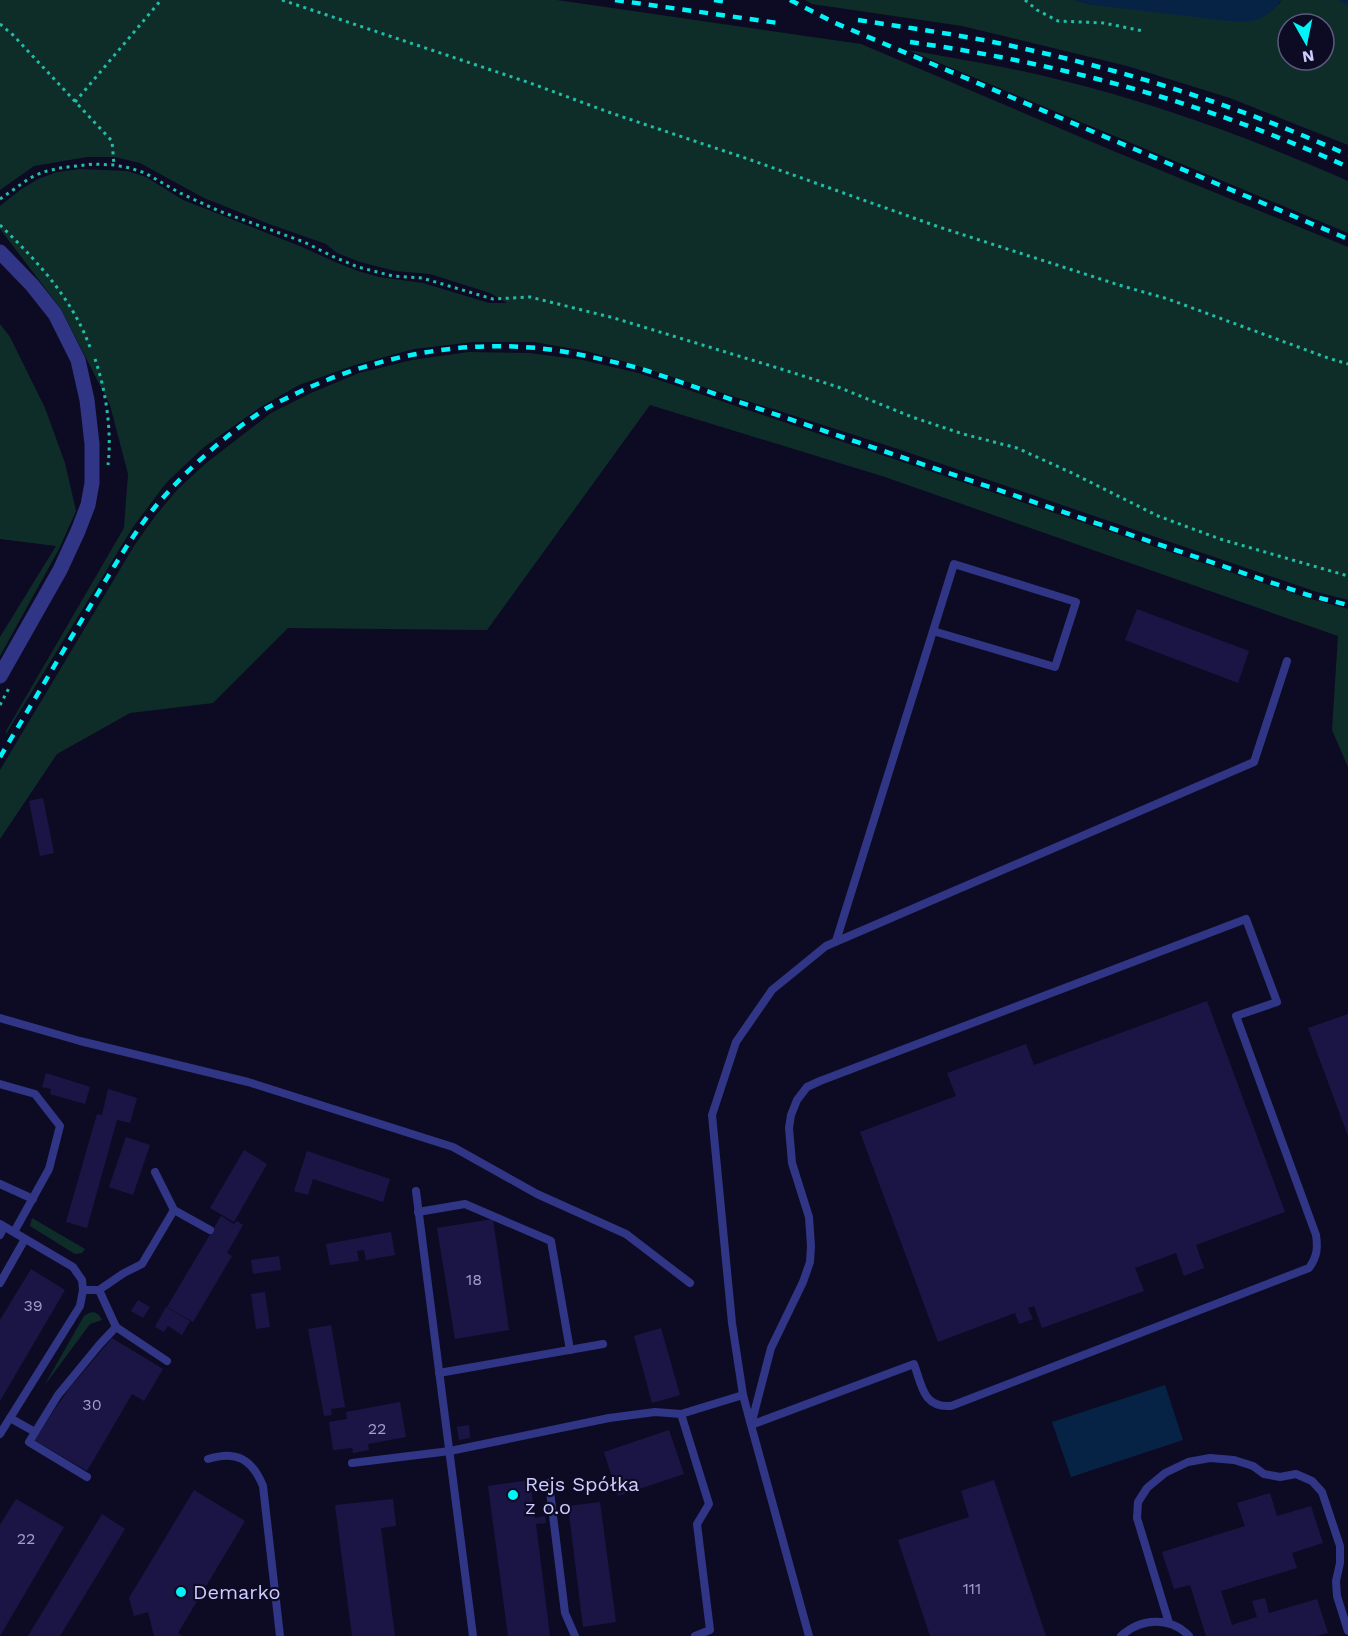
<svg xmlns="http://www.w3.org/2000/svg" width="1348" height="1636" font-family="'Work Sans',sans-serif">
<rect width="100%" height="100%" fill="#0d0b23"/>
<g fill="#0e2d29" fill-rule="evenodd">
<path d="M0 0H557L861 44 1111 150 1348 247V600L1317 592 898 449 619 360 586 351 534 342H473L414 349 355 365 299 385 259 408 204 447 166 483 133 527 6 734V731L124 528 128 474 110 405 61 309 0 229V206L20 190 38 179 57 172 80 169 127 171 146 177 183 200 302 247 335 262 358 271 379 277 423 283 489 303H507L490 293 430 274 395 271 360 262 337 253 326 244 269 224 204 198 140 163 115 157H87L34 166 0 190Z"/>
<path d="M805 0H1074L1093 5 1279 4 1281 0H1348V145L1230 98 1127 66 962 26 812 4ZM1288 24H1324V60H1288Z"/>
<path d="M908 50C959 59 1010 67 1060 80 1159 104 1255 140 1348 181V233Z"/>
<path d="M0 324 10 337 45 408 65 463 76 511 59 549 0 656V637L56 546 0 539Z"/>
<path d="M469 352 529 353 583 360 638 373 1307 598 1348 609V767L1332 730 1338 636 885 477 650 405 487 630 288 628 213 703 130 713 57 754 0 839V770L134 546 156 515 178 489 205 464 271 413 311 393 359 373 412 360Z"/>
<path d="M32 1218 85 1249 82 1253 75 1254 30 1226Z"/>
<path d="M94 1312 99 1315 102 1320 90 1324 44 1386 84 1316 89 1313Z"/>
</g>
<g fill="#062346">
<path d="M1074 0H1281C1276 10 1262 19 1251 21 1236 23 1211 19 1195 17 1161 13 1127 9 1093 5Z"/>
<path d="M1165 1385 1183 1440 1071 1477 1052 1422Z"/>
</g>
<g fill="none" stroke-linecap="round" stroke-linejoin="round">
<path stroke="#062346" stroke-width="4.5" d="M1342 0 1348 3"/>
</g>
<g fill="#1b1545">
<path d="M1137 609 1249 651 1238 683 1125 640Z"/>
<path d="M43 798 54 853 40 856 29 801Z"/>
<path d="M1207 1001 1285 1212 1196 1245 1204 1268 1184 1276 1176 1253 1135 1268 1144 1291 1042 1328 1034 1306 1028 1308 1033 1319 1019 1324 1015 1313 938 1342 860 1132 956 1096 947 1073 1026 1044 1034 1065Z"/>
<path d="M1348 1014V1136L1308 1028Z"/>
<path d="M46 1073 90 1087 85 1104 50 1094 51 1089 42 1087Z"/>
<path d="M108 1089 137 1098 130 1123 117 1120 87 1228 66 1222 97 1114 102 1115Z"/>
<path d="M126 1137 150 1145 133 1195 109 1187Z"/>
<path d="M244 1150 267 1164 234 1222 210 1208Z"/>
<path d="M307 1151 390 1179 383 1202 313 1179 308 1195 294 1191Z"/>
<path d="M221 1216 234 1224 237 1221 243 1225 227 1253 232 1256 193 1322 167 1307Z"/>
<path d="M493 1219 509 1330 455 1339 437 1228Z"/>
<path d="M391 1232 395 1255 366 1260 364 1250 357 1251 359 1261 330 1265 326 1244Z"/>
<path d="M279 1256 281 1270 253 1274 251 1260Z"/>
<path d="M31 1269 65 1290 0 1401V1320Z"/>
<path d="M265 1292 270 1327 256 1329 251 1294Z"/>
<path d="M138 1300 150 1307 143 1318 131 1311Z"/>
<path d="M166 1307 190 1321 182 1335 168 1326 164 1332 155 1327Z"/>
<path d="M331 1325 345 1407 331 1409 332 1415 324 1416 308 1329Z"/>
<path d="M661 1328 680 1395 652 1403 634 1336Z"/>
<path d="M112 1338 163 1369 144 1401 132 1394 87 1471 34 1440 68 1390Z"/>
<path d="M400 1402 406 1437 368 1444 369 1450 353 1453 352 1448 333 1450 329 1422 347 1419 346 1412Z"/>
<path d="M469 1425 470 1438 459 1440 457 1427Z"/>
<path d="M669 1430 684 1474 618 1496 604 1452Z"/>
<path d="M530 1480 535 1518 545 1516 546 1523 536 1524 550 1636H508L488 1486Z"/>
<path d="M994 1480 1046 1636H930L898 1540 969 1517 961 1491Z"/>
<path d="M194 1490 245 1521 178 1633 182 1636H154L148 1612 134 1616 129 1598Z"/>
<path d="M1270 1493 1277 1516 1311 1506 1323 1543 1292 1553 1297 1568 1221 1591 1232 1625 1257 1617 1252 1601 1265 1598 1269 1613 1317 1599 1328 1633 1317 1636H1206L1190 1585 1174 1589 1162 1552 1245 1526 1237 1503Z"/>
<path d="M16 1499 64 1527 0 1636V1525Z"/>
<path d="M393 1499 396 1526 381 1528 395 1636H352L335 1505Z"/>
<path d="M600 1502 616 1622 583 1627 568 1506Z"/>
<path d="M102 1514 125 1529 60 1636H28Z"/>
</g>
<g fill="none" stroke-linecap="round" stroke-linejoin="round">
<g stroke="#21bea7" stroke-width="3" stroke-dasharray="3 4.5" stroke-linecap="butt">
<path d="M282 0 530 83 611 113 751 160 939 227 1119 285 1168 299 1328 358 1348 364"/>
<path d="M1025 0 1037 10 1058 21 1104 23 1143 31"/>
<path d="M0 24 13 35 112 141 114 165"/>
<path d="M75 102 161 0"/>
<path d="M0 199 30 178 43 172 60 168 93 164 114 165 130 168 145 173 180 193 219 211 304 242 334 257 358 267 393 276 422 278 493 299 530 297 614 318 778 368 838 387 912 417 963 434 1017 448 1072 473 1158 516 1220 539 1348 576"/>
<path d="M0 225C38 262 73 299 91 350"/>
<path d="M95 359C106 391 112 431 108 465"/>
<path d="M0 705 9 688"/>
</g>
<g stroke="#313586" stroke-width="8">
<path d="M836 941 954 564 1076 602 1055 667 933 631"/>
<path d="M0 1018 80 1041 248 1082 453 1147 537 1194 626 1234 690 1283"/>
<path d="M0 1084 35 1094 60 1126 49 1169 14 1232"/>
<path d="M155 1172 174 1210 210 1230"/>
<path d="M0 1184 33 1199"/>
<path d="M416 1191 473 1636"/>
<path d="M418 1212 465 1204 551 1241 570 1350"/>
<path d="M0 1224 73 1267 82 1280 83 1290 80 1306 0 1434"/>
<path d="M0 1235 4 1227"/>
<path d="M0 1283 25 1239"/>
<path d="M83 1290H99L124 1273 142 1264 174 1210"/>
<path d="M116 1327 167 1361"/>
<path d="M439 1373 603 1344"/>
<path d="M681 1414 743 1395"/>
<path d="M10 1418 35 1432"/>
<path d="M208 1459C236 1450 252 1459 263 1486L280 1636"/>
<path d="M352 1463 450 1451 609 1418 655 1412 681 1414 709 1504 697 1524 710 1630 695 1636"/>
<path d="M87 1477 29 1442 58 1395 100 1344 116 1327 99 1290"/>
<path d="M549 1483 565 1613 575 1636"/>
<path d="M1169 1623 1137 1518 1138 1502 1147 1488 1165 1473 1188 1462 1210 1458 1234 1460 1253 1466 1264 1474 1280 1477 1296 1474 1312 1481 1322 1492 1340 1546V1563L1336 1581 1337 1596 1348 1631"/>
<path d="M809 1636 751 1425 771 1348 803 1282 810 1262 811 1246 809 1217 792 1163 789 1128 791 1115 797 1100 807 1087 820 1081 1246 919 1277 1002 1236 1016 1316 1235C1318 1248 1317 1257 1309 1268L951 1406C923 1408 922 1386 914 1364L751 1425 743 1395 732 1323 712 1115 736 1042 772 990 826 946 1254 762 1287 661"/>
<path d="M1121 1636C1141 1618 1170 1616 1189 1636"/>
</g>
<path stroke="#313586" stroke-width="15" d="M0 252 32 285 55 314 78 360 87 400 92 444V483L88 505 78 531 60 570 0 676"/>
<g stroke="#00f4f8" stroke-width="4.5" stroke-dasharray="9 8" stroke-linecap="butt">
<path d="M615 0 778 23"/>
<path d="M714 0 727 2"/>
<path d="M790 0 835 23 1348 239"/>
<path d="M858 20C903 27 948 33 993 42 1115 67 1235 104 1348 155"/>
<path d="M910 42C1060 63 1210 104 1348 167"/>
<path d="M0 757C29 709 57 661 86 613 108 577 129 539 155 507 185 471 227 433 267 408 274 404 283 400 291 396 362 361 444 342 523 347 562 349 601 359 639 368L1308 595 1348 605"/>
</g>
</g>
<g fill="#00f4f8" stroke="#0d0b23" stroke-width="2">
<circle cx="513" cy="1495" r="6"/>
<circle cx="181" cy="1592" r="6"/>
</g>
<g text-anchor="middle" stroke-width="4.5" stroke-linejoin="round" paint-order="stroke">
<g font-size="16" fill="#a19fd0">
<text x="474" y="1285">18</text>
<text x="33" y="1311">39</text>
<text x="92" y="1410">30</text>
<text x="377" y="1434">22</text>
<text x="26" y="1544">22</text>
<text x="972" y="1594">111</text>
</g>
<g font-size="20" fill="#cecdff" stroke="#0d0b23" text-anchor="start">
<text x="525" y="1491">Rejs Spółka<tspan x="525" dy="23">z o.o</tspan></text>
<text x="193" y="1599">Demarko</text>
</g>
</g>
<g transform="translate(1306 42) rotate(171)"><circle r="28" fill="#0d0b23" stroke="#5a597b" stroke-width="1.5"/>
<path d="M0-4.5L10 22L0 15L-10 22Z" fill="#00f4f8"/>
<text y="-9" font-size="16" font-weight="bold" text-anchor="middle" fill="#cecdff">N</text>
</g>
</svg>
